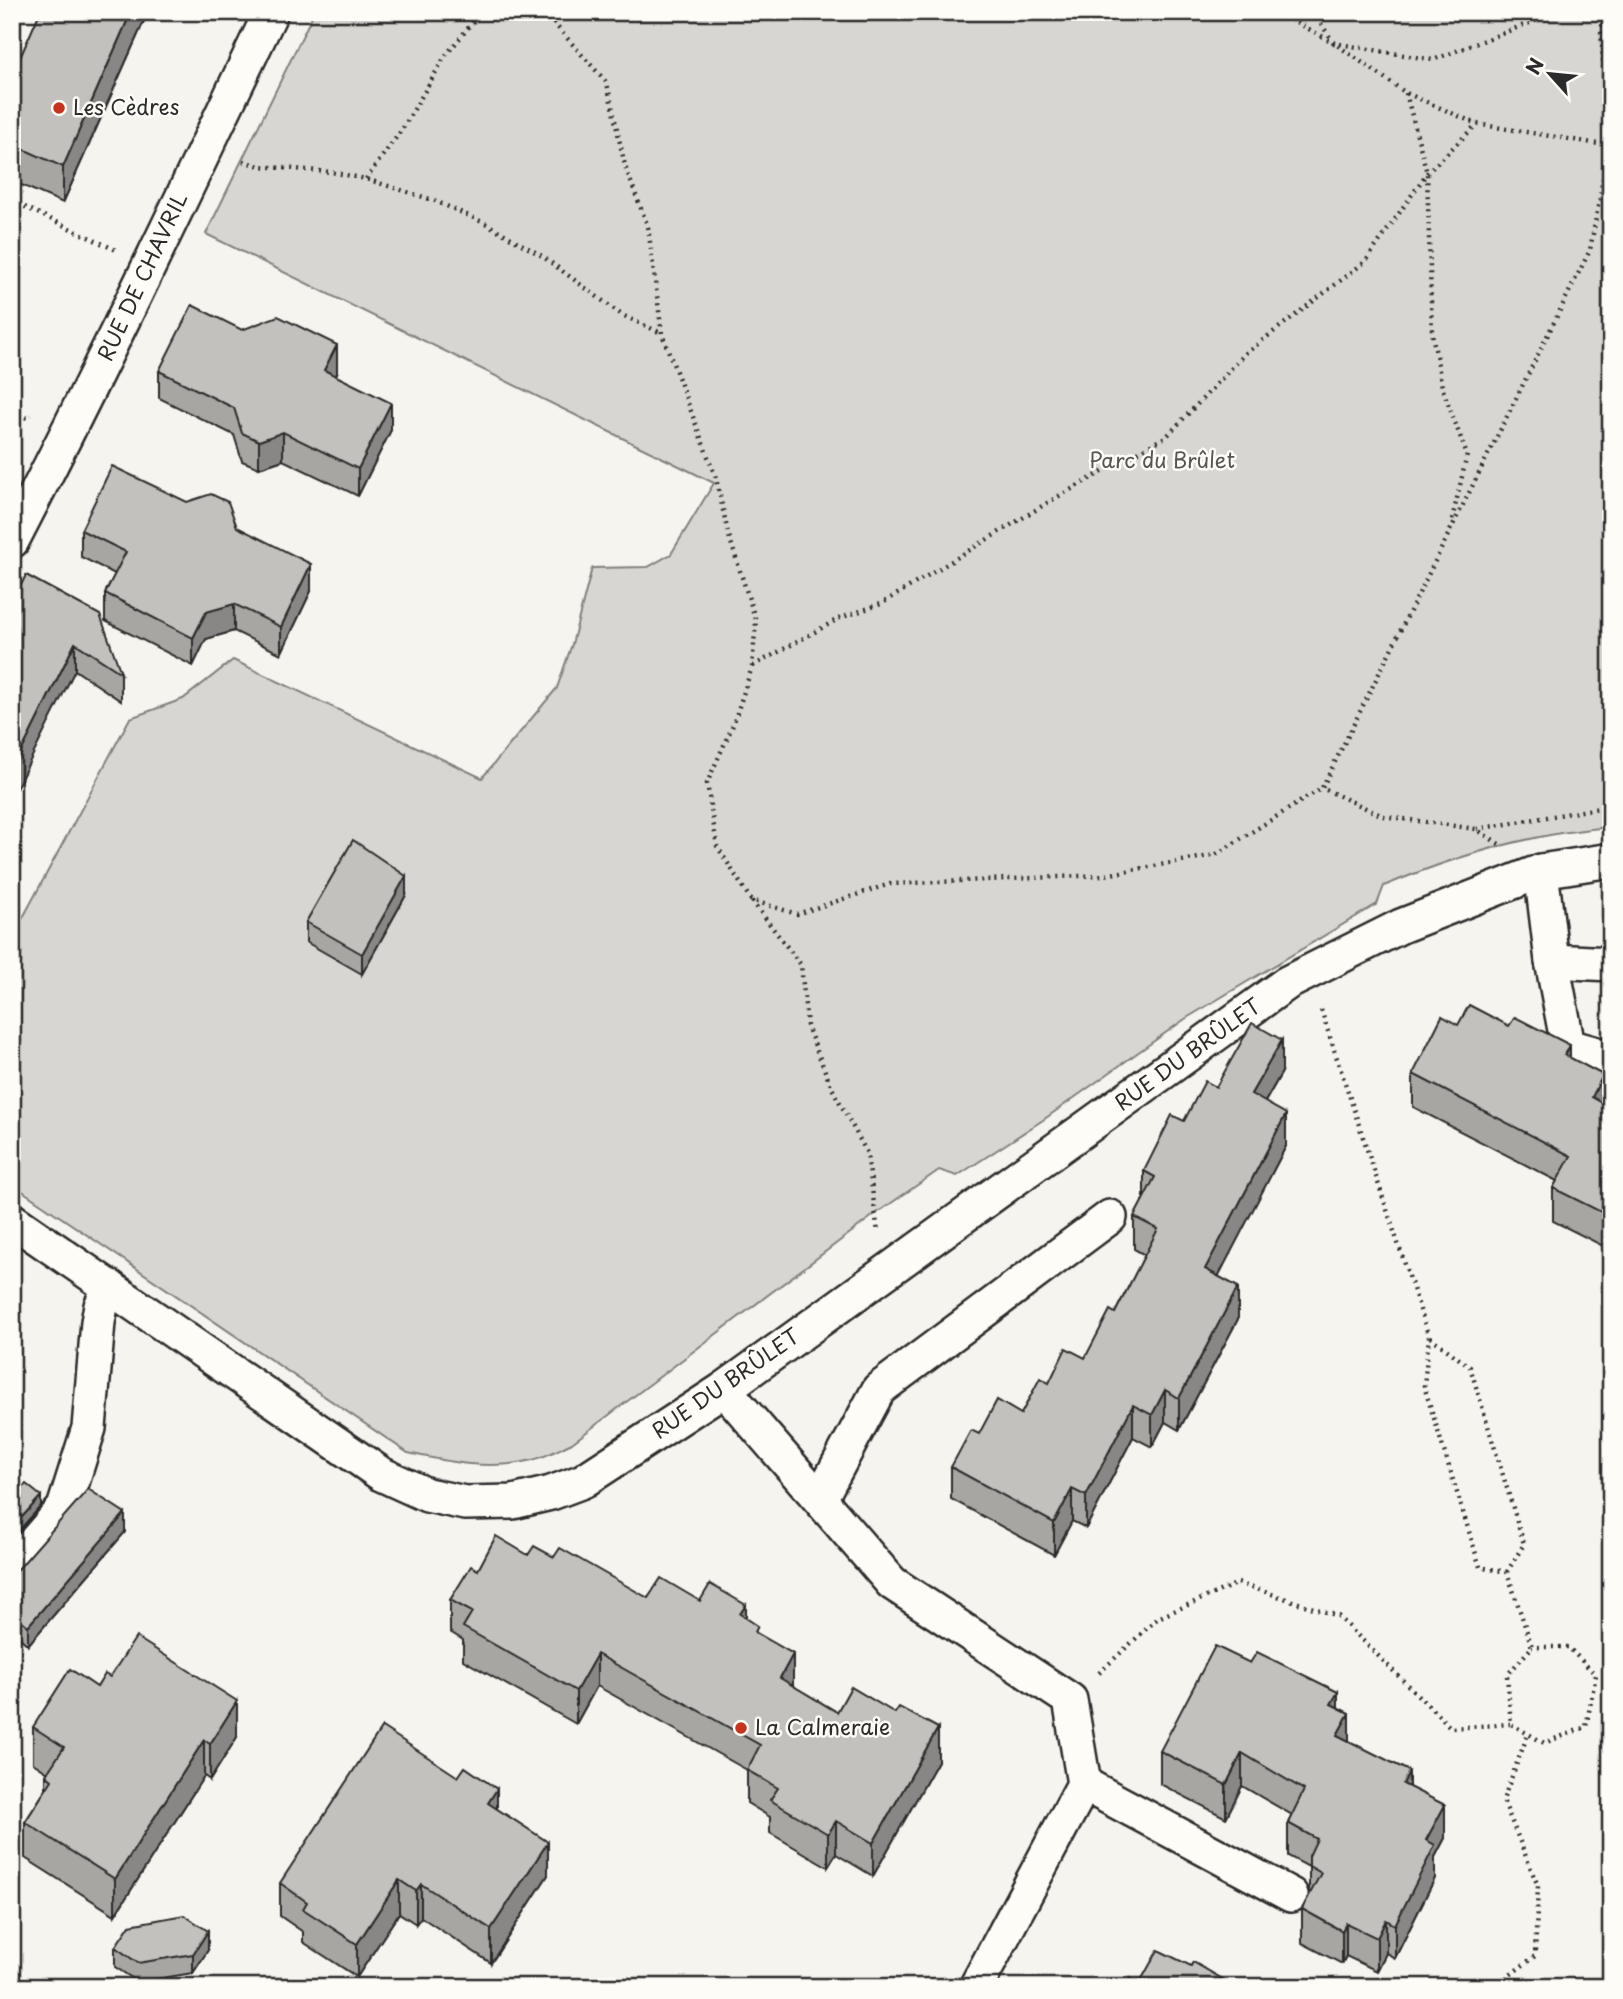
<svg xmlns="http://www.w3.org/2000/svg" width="1623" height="1999" font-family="'Playpen Sans',sans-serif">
<rect width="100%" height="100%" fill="#f5f4ef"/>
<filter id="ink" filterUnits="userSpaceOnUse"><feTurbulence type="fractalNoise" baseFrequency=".0143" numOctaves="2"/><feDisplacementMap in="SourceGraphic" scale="14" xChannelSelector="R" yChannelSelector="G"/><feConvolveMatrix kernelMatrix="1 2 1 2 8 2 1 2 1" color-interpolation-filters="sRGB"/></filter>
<g filter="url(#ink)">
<path fill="#d7d6d2" stroke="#81807e" stroke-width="2" d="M314 12H1611V827C1534 833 1455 856 1384 886L1377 904 1185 1019 1043 1120 957 1176 939 1170 874 1215 572 1443C559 1449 546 1457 532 1460 490 1471 449 1462 408 1453L12 1184V938L130 718 183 699 233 660 482 778 557 688 572 644 592 568 648 567 671 554 714 483 206 234Z"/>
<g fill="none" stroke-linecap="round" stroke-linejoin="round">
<defs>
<g id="minor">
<path d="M12 541C102 367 186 189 271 12"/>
<path d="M1541 871 1552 961 1611 964"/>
<path d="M1552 961 1568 1046 1611 1058"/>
<path d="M12 1220 381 1474 427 1495 465 1503 513 1502 551 1493 583 1481 724 1389 1287 983 1401 926 1541 871 1611 860"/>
<path d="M724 1389 892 1583 1070 1700 1084 1784 976 1987"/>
<path d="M820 1499 879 1389 1110 1217"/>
<path d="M12 1568 64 1508 89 1428 98 1322 101 1306 110 1287"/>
<path d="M1084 1784 1291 1895"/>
</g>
</defs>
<use href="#minor" stroke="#2b2b2b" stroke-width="38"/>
<g stroke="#2b2b2b" stroke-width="4.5" stroke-dasharray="2 5" stroke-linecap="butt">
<path d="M544 12 607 83 625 166 648 227 662 334 716 478 728 533 756 621 752 667 733 725 707 783 717 846 751 900 797 914 890 884 1105 875 1215 855 1322 788"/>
<path d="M1278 12 1334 43 1433 60 1540 19 1548 12"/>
<path d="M1313 12 1334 43 1406 93 1477 124 1611 146"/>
<path d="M1406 93 1427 173 1432 333 1442 387 1467 455 1451 524"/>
<path d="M243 161 259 166 331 172 366 179 433 200 487 224 542 256 622 315 661 333"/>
<path d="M366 179 403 128 446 55 481 12"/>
<path d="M12 201 116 250"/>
<path d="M12 412 27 418 31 415"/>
<path d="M753 666 840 618 881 604 1052 500 1167 436 1246 353 1366 261 1427 173 1477 124"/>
<path d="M1477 829 1611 806"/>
<path d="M1499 844 1476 829 1383 816 1322 788 1590 250 1609 146 1601 31 1605 12"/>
<path d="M752 901 801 965 807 1026 831 1086 867 1153 878 1232"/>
<path d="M1321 1010 1429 1337 1424 1386 1480 1567 1507 1572 1532 1647 1507 1675 1511 1724 1544 1743 1586 1727 1596 1675 1568 1647H1532"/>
<path d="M1430 1337 1470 1367 1524 1544 1507 1572"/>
<path d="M1099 1673 1158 1618 1238 1583 1338 1616 1451 1728 1510 1724"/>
<path d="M1494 1987 1535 1956 1538 1886 1503 1800 1528 1734"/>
</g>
<use href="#minor" stroke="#fdfcf7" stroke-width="33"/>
</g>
<g fill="#a7a6a3" stroke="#2b2b2b" stroke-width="2">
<path d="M148 12 63 203 12 181V76Z"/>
<path d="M159 371 337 373 335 376 391 430 358 496 283 460 259 468 242 461 234 435 159 398Z"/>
<path d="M237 527 311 591 281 654 234 631 206 639 193 666 105 621V593L115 574 81 557V530Z"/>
<path d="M26 575 121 673V701L75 670Z"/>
<path d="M406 895 362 974 306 942V922Z"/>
<path d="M1458 1025 1570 1058 1603 1104 1611 1108V1250L1553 1221V1188L1557 1181 1413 1107V1074Z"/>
<path d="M1282 1072 1265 1102 1286 1146 1218 1276 1238 1319 1179 1430 1165 1422 1152 1447 1133 1437 1086 1528 1072 1521 1054 1555 951 1499V1467L979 1434 1021 1414 1049 1383 1085 1358 1115 1313 1145 1255 1134 1249V1217L1144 1199V1171L1184 1121 1216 1087Z"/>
<path d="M125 1532 28 1645 12 1631V1576Z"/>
<path d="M528 1555 554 1557 648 1598 700 1601 746 1618 793 1686 837 1712 938 1761 873 1876 836 1854 828 1867 770 1833V1817L747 1803V1770L597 1686 576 1724 463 1660V1640L450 1632V1600L478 1570Z"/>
<path d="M110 1677 237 1737 210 1780 204 1776 115 1915 25 1858V1822L46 1789V1775L48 1773 33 1763V1727L97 1687Z"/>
<path d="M1338 1707 1349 1741 1409 1787 1445 1838 1435 1857V1878L1395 1958 1386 1953 1377 1971 1346 1956 1342 1964 1302 1943V1909L1309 1896V1867L1288 1856V1823L1292 1815 1242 1786 1226 1818 1160 1784V1751Z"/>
<path d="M497 1809 548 1875 491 1963 421 1917 416 1924 399 1913 357 1977 303 1942V1932L280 1916V1883Z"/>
<path d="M115 1947 208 1950 193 1973 138 1982 115 1967Z"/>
</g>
<g fill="#888785" stroke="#2b2b2b" stroke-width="2">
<path d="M131 12H148L63 203V167Z"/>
<path d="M337 345V373L324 397V370Z"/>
<path d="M391 403V430L358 496V469Z"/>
<path d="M283 432V460L259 468V441Z"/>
<path d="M311 564V591L281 654V627Z"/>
<path d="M234 604V631L206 639 193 666V638L206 612Z"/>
<path d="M75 643V670L12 797V770Z"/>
<path d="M406 876V895L362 974V954Z"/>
<path d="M1282 1040V1072L1251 1126V1094Z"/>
<path d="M1570 1045V1078L1565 1055Z"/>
<path d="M1603 1075V1108L1592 1097Z"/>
<path d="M1286 1114V1146L1205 1302V1269Z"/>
<path d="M1238 1287V1319L1179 1430V1398Z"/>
<path d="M1165 1390V1422L1152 1447V1415Z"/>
<path d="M1133 1405V1437L1086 1528V1496Z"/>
<path d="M1072 1489V1521L1054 1555V1523Z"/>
<path d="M41 1496V1506L12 1538V1528Z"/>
<path d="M125 1513V1532L28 1645V1626Z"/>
<path d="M746 1605V1637L740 1614Z"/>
<path d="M597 1654V1686L576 1724V1691Z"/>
<path d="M793 1654V1687L780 1678Z"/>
<path d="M1338 1692V1725L1331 1704Z"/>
<path d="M237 1701V1737L210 1780V1744Z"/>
<path d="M1349 1713V1746L1337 1735Z"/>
<path d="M938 1728V1761L873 1876V1843Z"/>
<path d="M204 1740V1776L115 1915V1879Z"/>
<path d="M1242 1753V1786L1226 1818V1785Z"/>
<path d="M1409 1771V1804L1403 1784Z"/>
<path d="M497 1789V1822L488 1803Z"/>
<path d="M1445 1805V1838L1435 1857V1878L1395 1958V1925L1426 1840Z"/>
<path d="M836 1821V1854L828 1867V1834Z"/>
<path d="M548 1842V1875L491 1963V1929Z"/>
<path d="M399 1880V1913L357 1977V1944Z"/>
<path d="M421 1884V1917L416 1924V1891Z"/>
<path d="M1386 1920V1953L1377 1971V1938Z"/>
<path d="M1346 1923V1956L1342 1964V1931Z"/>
<path d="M208 1931V1950L193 1973V1954Z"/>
</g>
<g fill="#c2c1be" stroke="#2b2b2b" stroke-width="2">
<path d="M40 12H131L63 167 12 144V76Z"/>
<path d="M192 305 242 330 278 316 337 345 324 370 391 403 358 469 283 432 259 441 242 433 234 408 159 371Z"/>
<path d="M112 466 187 502 211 494 228 502 237 527 311 564 281 627 234 604 206 612 193 638 105 593 126 552 81 530Z"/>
<path d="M26 575 100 615 121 673 75 643 12 770V603Z"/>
<path d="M353 840 406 876 362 954 306 922Z"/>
<path d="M1469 1005 1509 1026 1515 1017 1570 1045 1565 1055 1603 1075 1592 1097 1611 1108V1217L1553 1188 1571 1156 1413 1074 1442 1016 1458 1025Z"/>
<path d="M1252 1023 1282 1040 1251 1094 1286 1114 1205 1269 1238 1287 1179 1398 1165 1390 1152 1415 1133 1405 1086 1496 1072 1489 1054 1523 951 1467 971 1430 979 1434 997 1400 1021 1414 1040 1378 1049 1383 1066 1348 1085 1358 1110 1310 1115 1313 1158 1229 1134 1217 1155 1177 1144 1171 1172 1115 1184 1121 1205 1081 1216 1087Z"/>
<path d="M26 1484 41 1496 12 1528V1499Z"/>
<path d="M88 1489 125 1513 28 1626 12 1612V1576Z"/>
<path d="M496 1536 528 1555 534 1546 554 1557 560 1548 648 1598 661 1578 700 1601 710 1584 746 1605 740 1614 758 1626 755 1632 793 1654 780 1678 837 1712 851 1687 895 1713 899 1707 938 1728 873 1843 836 1821 828 1834 770 1800 778 1788 747 1770 760 1745 597 1654 576 1691 463 1627 472 1612 450 1600 471 1566 478 1570Z"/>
<path d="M136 1637 237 1701 210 1744 204 1740 115 1879 25 1822 52 1780 46 1775 64 1747 33 1727 70 1669 97 1687 105 1674 110 1677Z"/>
<path d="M1215 1646 1250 1663 1257 1652 1338 1692 1331 1704 1349 1713 1337 1735 1409 1771 1403 1784 1445 1805 1426 1840 1435 1845 1395 1925 1386 1920 1377 1938 1346 1923 1342 1931 1302 1909 1321 1873 1309 1866V1856L1317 1839 1288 1823 1304 1790 1242 1753 1226 1785 1160 1751Z"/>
<path d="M382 1727 458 1777 465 1767 497 1789 488 1803 548 1842 491 1929 421 1884 416 1891 399 1880 357 1944 303 1909 307 1902 280 1883Z"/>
<path d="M184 1915 208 1931 193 1954 138 1963 115 1947 130 1925Z"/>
<path d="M1158 1950 1191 1966 1193 1962 1226 1981 1222 1987H1125L1130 1978 1139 1984Z"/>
</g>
</g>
<g fill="#c8321e" stroke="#fdfcf7" stroke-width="2.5">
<circle cx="59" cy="108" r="7"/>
<circle cx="741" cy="1728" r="7"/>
</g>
<g text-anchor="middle" stroke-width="5" stroke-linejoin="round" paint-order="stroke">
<g font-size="21" fill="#2b2b2b" stroke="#fdfcf7" text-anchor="start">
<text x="73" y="115">Les Cèdres</text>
<text x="755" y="1735">La Calmeraie</text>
</g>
<g font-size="21" fill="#2b2b2b" stroke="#fdfcf7">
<text transform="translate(143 277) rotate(-65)" y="7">RUE DE CHAVRIL</text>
<text transform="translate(1188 1055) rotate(-36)" y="7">RUE DU BRÛLET</text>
<text transform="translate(726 1384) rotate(-35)" y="7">RUE DU BRÛLET</text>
</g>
<g font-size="21" fill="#565655" stroke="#fdfcf7">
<text x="1162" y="468">Parc du Brûlet</text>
</g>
</g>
<rect width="1623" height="1999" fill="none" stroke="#fdfcf7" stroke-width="42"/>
<rect x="21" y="21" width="1581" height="1957" fill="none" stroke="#2b2b2b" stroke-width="2.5" filter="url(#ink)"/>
<g transform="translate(1550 74) rotate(297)" stroke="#fdfcf7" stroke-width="5" paint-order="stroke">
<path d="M0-5L12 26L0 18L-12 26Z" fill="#2b2b2b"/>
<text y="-10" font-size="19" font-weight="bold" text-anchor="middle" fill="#2b2b2b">N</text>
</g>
</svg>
